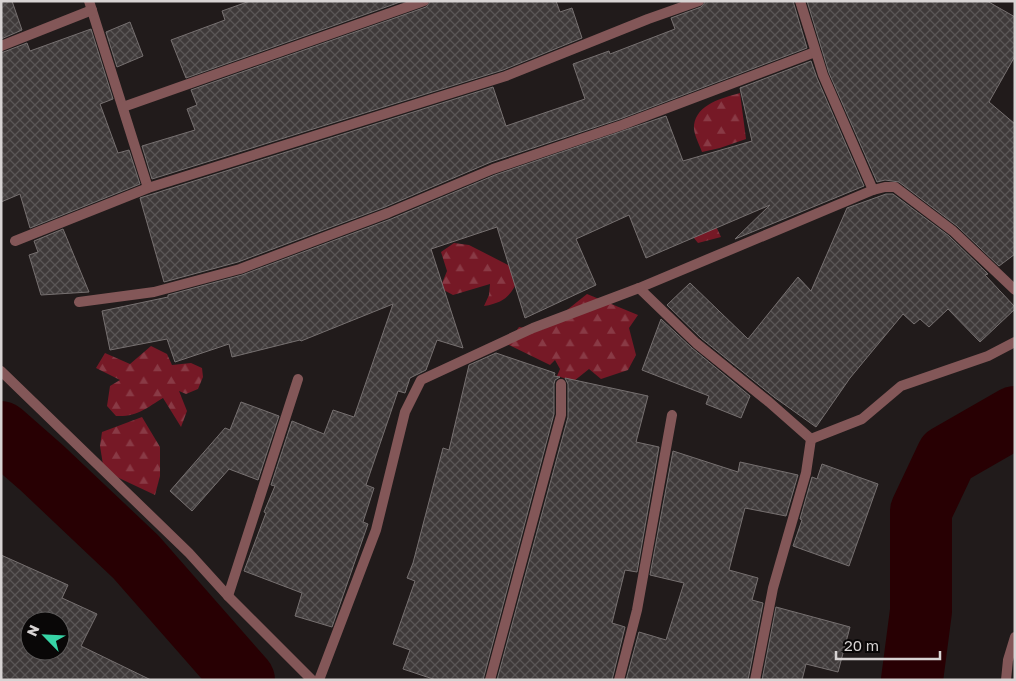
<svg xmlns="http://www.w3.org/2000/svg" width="1016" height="681" font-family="'Golos Text',sans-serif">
<defs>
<pattern id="forest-firs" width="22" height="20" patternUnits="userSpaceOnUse" patternTransform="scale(1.25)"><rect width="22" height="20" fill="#761926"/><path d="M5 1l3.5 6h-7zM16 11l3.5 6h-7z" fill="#893a45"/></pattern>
<pattern id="building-cross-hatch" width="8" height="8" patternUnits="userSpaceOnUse" patternTransform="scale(1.25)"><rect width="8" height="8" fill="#3f3a3a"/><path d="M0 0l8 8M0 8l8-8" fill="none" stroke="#5a5656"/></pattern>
</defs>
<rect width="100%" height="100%" fill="#211b1b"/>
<g fill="url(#forest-firs)">
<path d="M740 93 746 139 720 148 702 152C699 144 693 133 694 125 697 104 722 98 740 93Z"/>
<path d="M700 192 721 237 698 243 689 232Z"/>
<path d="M454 243 469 245 522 272C512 293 508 302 484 306L489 295 490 284 453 295 440 288 447 271 441 252Z"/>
<path d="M587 294 638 315 629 328 636 355 628 370 601 379 589 369 574 381 557 376 560 369 555 360 550 365 507 344 519 327 542 330Z"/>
<path d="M151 346 167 354 172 365 191 363 202 368 203 377 198 389 186 394 179 391 187 411 181 427 163 398C146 408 138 417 116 416L107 406 110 386 120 380 96 368 105 353 130 364Z"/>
<path d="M142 417 160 447V476L155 495 104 471 100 446 102 432Z"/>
</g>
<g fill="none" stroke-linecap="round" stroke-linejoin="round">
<g stroke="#280003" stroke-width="62">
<path d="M1 432 42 468 136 557 244 680"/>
<path d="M912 680 921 611V511L947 456 1015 417"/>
</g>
</g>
<g fill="url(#building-cross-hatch)" stroke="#767070" fill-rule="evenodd">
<path d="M1 1H12L22 30 1 39Z"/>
<path d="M250 1H403L186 78 171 40 225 20 222 11Z"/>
<path d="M431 1H556L560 12 572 8 582 38 503 70 152 179 142 146 195 130 187 109 197 105 191 90 426 7Z"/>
<path d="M706 1H793L807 48 620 119 491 162 385 207 238 262 164 282 140 198 493 87 506 126 585 99 573 64 609 51 610 54 675 29 671 18 701 7Z"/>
<path d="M807 1H987L1015 17V56L989 102 1015 124V254L999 266 957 226 899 182 885 180 877 182 829 73Z"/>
<path d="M130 22 143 56 117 67 106 32Z"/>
<path d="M91 29 113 99 100 104 118 153 129 150 140 184 30 228 20 194 1 202V53L27 43 30 51Z"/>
<path d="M811 61 817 78 864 186 735 239 770 205 646 258 629 215 576 239 596 285 525 318 497 227 431 249 463 348 437 340 426 370 410 378 405 393 398 391 366 485 374 488 363 522 368 524 332 627 295 616 302 593 244 571 266 513 264 512 275 486 271 485 292 421 324 434 333 410 354 417 393 304 301 341 300 340 232 357 229 344 175 362 167 339 110 350 102 311 168 297V295L242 275 391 219 495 175 666 116 683 161 752 141 740 88Z"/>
<path d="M886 194H893L949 236 988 274 985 275 1015 307V309L980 342 948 309 929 327 920 319 914 324 903 314 850 378 816 427 774 397 701 338 667 305 690 283 748 339 798 277 811 291 847 208Z"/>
<path d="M63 229 89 292 41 295 29 255 38 252 34 241Z"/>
<path d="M661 319 692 348 750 396 741 418 706 404 709 396 642 370Z"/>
<path d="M496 353 555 373 554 376 560 377 555 380 554 384V414L483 680H436L403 669 410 650 393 644 415 581 407 578 413 563 443 448 449 450 469 365Z"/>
<path d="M565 378 648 396 636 442 659 447 637 572 625 570 612 623 625 627 612 680H497L568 417V384Z"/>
<path d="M241 402 279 416 258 480 229 469 192 511 170 491 225 428 230 430Z"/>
<path d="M673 451 738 472 740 462 798 475 786 516 745 508 729 570 758 578 752 600 763 603 748 680H626L639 632 666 640 684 583 650 575Z"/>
<path d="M822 464 878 484 849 566 793 546 802 520 800 519 812 477 817 479Z"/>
<path d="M1 555 68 585 62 598 97 614 81 646 151 680H1ZM30 621H60V651H30Z"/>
<path d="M776 607 850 627 838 672 806 664 802 680H762Z"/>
</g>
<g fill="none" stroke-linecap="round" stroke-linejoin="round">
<g stroke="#835758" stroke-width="10">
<path d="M89 1 148 188"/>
<path d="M1 46 92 10"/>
<path d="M123 107 424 1"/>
<path d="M873 190 885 187H895L953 231 1015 290"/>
<path d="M15 241 148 188 506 76 648 19 699 1"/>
<path d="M639 288 696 343 769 402 811 439 806 473 773 588 755 680"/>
<path d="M79 302 154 292 240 269 388 213 493 169 622 125 815 52"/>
<path d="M1 371 189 553 228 596 312 680"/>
<path d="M811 439 862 419 901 386 988 356 1015 342"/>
<path d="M228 596 298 379"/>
<path d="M319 680 376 530 405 412 421 380 533 328 639 288 873 190 823 75 800 1"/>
<path d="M490 680 561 415V384"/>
<path d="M619 680 637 610 672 415"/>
<path d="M1006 680 1008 660 1015 637"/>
</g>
</g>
<rect width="1016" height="681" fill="none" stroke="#d8d4d4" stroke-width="5"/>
<g transform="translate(45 636) rotate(294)"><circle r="24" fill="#090707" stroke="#5c5959"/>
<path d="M0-4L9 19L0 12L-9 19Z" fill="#37d4a6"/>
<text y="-8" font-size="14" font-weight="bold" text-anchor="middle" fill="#d8d4d4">N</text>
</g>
<path d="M836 651v8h104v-8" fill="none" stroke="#d8d4d4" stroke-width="2.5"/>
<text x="844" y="651" font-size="15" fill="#d8d4d4" stroke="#090707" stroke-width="4" paint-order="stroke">20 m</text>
</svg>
